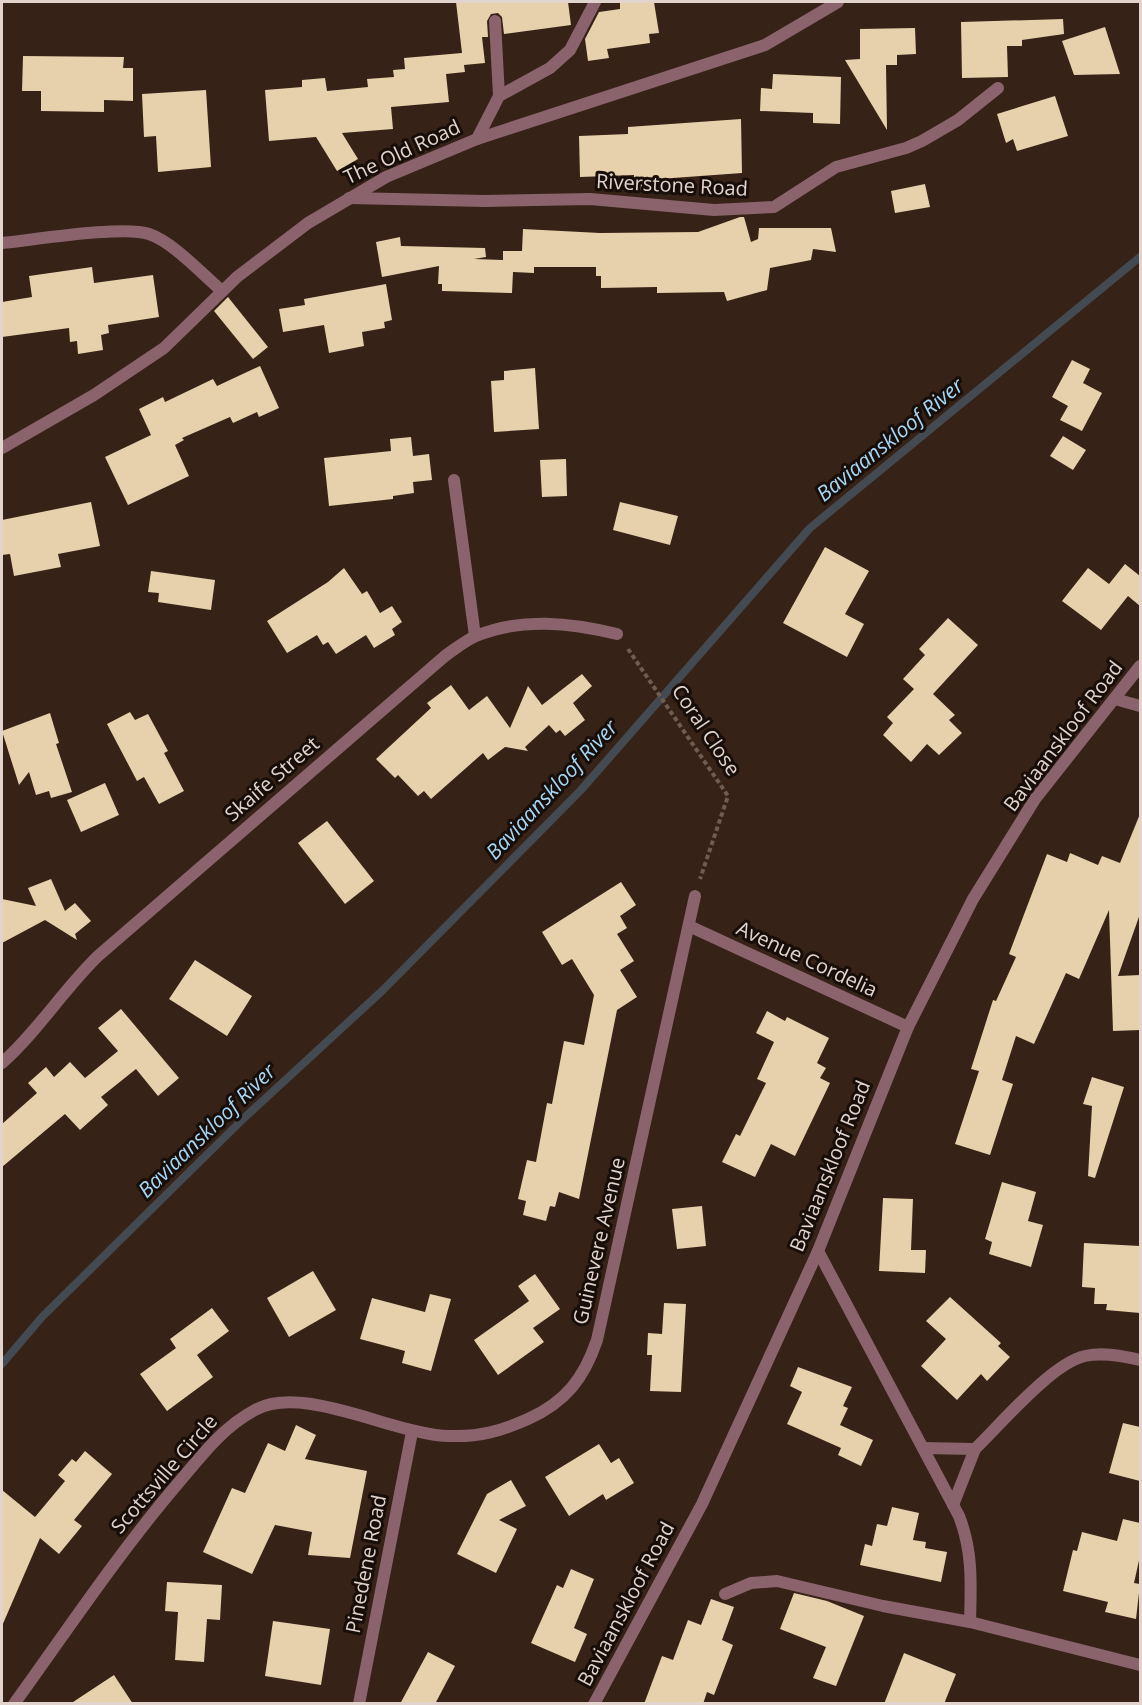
<svg xmlns="http://www.w3.org/2000/svg" width="1142" height="1705" font-family="'Open Sans',sans-serif">
<rect width="100%" height="100%" fill="#362216"/>
<g fill="none" stroke-linecap="round" stroke-linejoin="round">
<path stroke="#444a52" stroke-width="8" d="M2 1364 42 1317 243 1119 382 991 581 790 810 528 1140 257"/>
</g>
<g fill="#e7d0ac">
<path d="M456 2H568L571 25 504 34 502 17 498 13 491 14 487 21 488 37H482L485 63 464 65 465 72 446 74 449 102 391 107 393 129 342 133 358 159 337 171 316 137 269 141 265 90 302 87V80L325 78 327 91 368 87 367 79 394 77 393 70 405 69 404 58 462 53Z"/>
<path d="M620 2H654L659 33 649 34 650 43 607 49 609 58 588 61 585 39 599 12 620 9Z"/>
<path d="M1063 19 1064 34 1022 40V46H1007L1008 77 962 78 961 22Z"/>
<path d="M1105 27 1120 74 1074 75 1062 41Z"/>
<path d="M915 28 916 54 897 55V65H886L887 130 845 60 860 59V29Z"/>
<path d="M23 56 124 57 123 68H133V101L104 100V112L41 111V91H22Z"/>
<path d="M773 74 841 77 840 124 813 123V113L760 111 761 88 772 89Z"/>
<path d="M206 90 211 167 158 172 156 136 144 137 142 94Z"/>
<path d="M1055 96 1068 136 1017 151 1013 139 1006 143 997 114Z"/>
<path d="M741 119 742 173 659 179 660 189 634 190V175L580 177 579 136 628 134V127Z"/>
<path d="M925 184 930 207 895 213 891 191Z"/>
<path d="M740 217H744L751 242 758 239 759 228H831L836 252 813 249 811 260 770 268 767 290 727 301 724 292 657 293V287L601 288V276H596V267H534V273L513 272 512 293 442 291V284H438L439 266 382 277 376 242 400 237 401 246 485 248 486 257 474 259 503 260V251H522L523 229 600 233 698 232Z"/>
<path d="M92 267 94 283 153 275 159 317 108 325 109 333 101 335 103 350 78 354 77 341 70 342 69 328 2 337V302L32 297 29 276Z"/>
<path d="M386 284 392 320 384 322 385 328 362 332 364 346 329 353 324 325 283 332 279 309 305 305 304 299Z"/>
<path d="M228 297 268 347 253 359 214 311Z"/>
<path d="M1072 360 1090 369 1083 383 1102 393 1082 431 1060 420 1068 406 1052 397Z"/>
<path d="M260 366 279 408 259 417 257 412 233 423 230 417 182 438 184 440 175 445 189 476 128 505 105 457 151 435 139 409 163 397 165 402 213 379 217 386Z"/>
<path d="M535 368 539 429 494 432 491 381 504 380V371Z"/>
<path d="M1063 436 1086 450 1073 470 1050 456Z"/>
<path d="M411 437 413 456 429 454 432 480 413 482 414 493 393 496V499L329 506 324 458 391 451 390 439Z"/>
<path d="M566 459 567 496 542 497 540 460Z"/>
<path d="M91 502 100 546 58 554 61 567 14 576 10 554 2 555V520Z"/>
<path d="M620 502 678 516 670 545 613 530Z"/>
<path d="M825 547 869 571 845 614 864 624 847 657 783 623Z"/>
<path d="M1125 564 1140 576V606L1128 596 1101 630 1062 601 1088 568 1109 584Z"/>
<path d="M344 568 362 594 367 591 380 613 392 606 402 622 392 629 395 635 374 648 366 635 336 654 328 642 323 645 317 635 287 653 267 621 328 582Z"/>
<path d="M151 571 215 580 211 610 158 602 159 593 148 592Z"/>
<path d="M948 618 978 645 933 694 955 715 949 720 962 733 939 755 927 744 911 762 883 735 893 723 887 717 914 689 903 679 925 655 919 649Z"/>
<path d="M582 674 592 686 573 703 585 720 565 736 560 730 556 733 549 725 525 747 528 751 505 747 488 760 483 753 431 799 424 791 418 796 398 775 395 778 376 759 431 708 427 703 451 685 469 710 487 696 510 728 528 686 542 705Z"/>
<path d="M130 712 135 720 148 714 168 751 164 753 184 791 159 804 144 777 137 781 107 724Z"/>
<path d="M50 713 59 743 56 744 72 792 51 798 49 791 36 795 29 772 19 785 2 731Z"/>
<path d="M105 783 119 815 81 832 67 800Z"/>
<path d="M1140 814V914L1118 976 1140 975V1030L1113 1031 1109 910 1079 979 1066 973 1034 1044 1016 1036 1002 1080 1013 1084 990 1155 955 1144 979 1071 971 1069 993 1000 996 1001 1016 957 1009 954 1047 854 1067 862 1070 853 1098 865 1102 856 1120 863Z"/>
<path d="M327 821 374 881 345 904 298 843Z"/>
<path d="M51 879 65 911 75 903 91 921 75 934 77 940 45 920 2 943V899L36 906 28 888Z"/>
<path d="M621 882 636 905 620 916 627 928 617 934 634 961 620 970 637 997 617 1010 579 1199 559 1192 555 1207 550 1206 546 1221 523 1215 526 1201 518 1199 527 1160 536 1162 547 1103 552 1104 564 1041 584 1045 594 995 572 959 562 965 542 932Z"/>
<path d="M195 960 252 996 227 1036 169 999Z"/>
<path d="M121 1009 179 1078 158 1096 136 1069 101 1097 108 1105 80 1130 65 1114 2 1167V1124L37 1093 28 1083 46 1067 54 1077 70 1062 85 1078 118 1051 98 1028Z"/>
<path d="M767 1011 785 1021 787 1017 829 1038 817 1063 826 1068 820 1078 830 1083 795 1156 771 1144 755 1177 722 1162 736 1134 740 1136 766 1083 757 1079 774 1042 756 1033Z"/>
<path d="M1092 1077 1124 1087 1095 1178 1088 1176 1092 1106 1083 1104Z"/>
<path d="M1002 1182 1036 1192 1028 1221 1043 1225 1031 1267 989 1254 992 1242 985 1239Z"/>
<path d="M883 1198 913 1199 911 1250H926L925 1273 879 1271Z"/>
<path d="M702 1206 706 1246 677 1249 672 1209Z"/>
<path d="M1084 1243 1140 1246V1313L1106 1310 1107 1304H1094L1095 1288 1082 1287Z"/>
<path d="M313 1271 336 1310 289 1337 267 1298Z"/>
<path d="M535 1274 560 1309 533 1328 544 1342 498 1375 474 1340 529 1301 518 1286Z"/>
<path d="M430 1294 451 1299 431 1371 402 1363 405 1351 360 1339 372 1298 425 1312Z"/>
<path d="M950 1297 1001 1343 998 1346 1010 1357 987 1381 981 1374 957 1400 921 1366 946 1339 926 1321Z"/>
<path d="M664 1303 686 1304 681 1392 650 1391 652 1355H647L648 1333 662 1334Z"/>
<path d="M212 1308 229 1331 197 1355 213 1377 167 1411 140 1374 176 1348 170 1339Z"/>
<path d="M798 1367 852 1387 843 1406 848 1408 840 1425 873 1440 861 1466 838 1455 841 1448 787 1424 802 1392 790 1386Z"/>
<path d="M1123 1423 1140 1427V1481L1109 1473Z"/>
<path d="M296 1425 316 1435 305 1459 367 1471 350 1558 308 1555 312 1532 275 1525 252 1574 203 1552 232 1488 245 1493 268 1443 285 1451Z"/>
<path d="M599 1444 611 1463 619 1458 634 1483 606 1500 603 1494 569 1516 545 1477Z"/>
<path d="M85 1451 112 1474 74 1520 82 1526 59 1554 40 1538 2 1626V1490L35 1517 65 1481 58 1475 72 1459 76 1462Z"/>
<path d="M511 1480 526 1506 499 1520 517 1529 496 1573 457 1554 487 1494Z"/>
<path d="M892 1507 919 1513 913 1540 926 1542 925 1548 947 1552 941 1582 860 1565 865 1544 872 1546 877 1524 887 1526Z"/>
<path d="M1123 1519 1140 1523V1556L1134 1583 1140 1584 1136 1619 1105 1612 1108 1602 1063 1591 1073 1550 1077 1551 1082 1532 1117 1541Z"/>
<path d="M571 1569 594 1579 574 1628 587 1634 575 1662 531 1643 557 1585 563 1588Z"/>
<path d="M167 1582 222 1585 220 1620 207 1619 204 1662 175 1660 178 1612 165 1611Z"/>
<path d="M794 1593 827 1601 864 1616 836 1686 813 1678 826 1647 780 1629Z"/>
<path d="M711 1599 734 1607 722 1640 733 1645 714 1695 707 1692 703 1704H644L662 1656 673 1660 688 1620 701 1625Z"/>
<path d="M273 1621 330 1629 321 1685 265 1676Z"/>
<path d="M428 1652 455 1666 435 1704H400Z"/>
<path d="M904 1653 956 1674 944 1704H884Z"/>
<path d="M114 1675 133 1704H70Z"/>
</g>
<g fill="none" stroke-linecap="round" stroke-linejoin="round">
<path stroke="#6f5d52" stroke-width="4" stroke-dasharray="4.5 3" stroke-linecap="butt" d="M628 649 728 796 700 879"/>
<g stroke="#8a636d" stroke-width="12">
<path d="M495 21 499 96"/>
<path d="M477 139 499 96 550 68 570 50 595 2"/>
<path d="M349 198 485 201 590 199 714 210 774 207 836 167 906 148 922 141 958 120 998 88"/>
<path d="M2 243C33 240 124 225 149 234 173 242 202 274 222 291"/>
<path d="M2 448 94 395 164 348 237 277 308 223 386 177 477 139 765 45 838 2"/>
<path d="M454 480 475 636"/>
<path d="M1115 699 1140 706"/>
<path d="M689 926 908 1027"/>
<path d="M2 1063C38 1031 63 990 98 956L445 656C455 649 466 640 476 636 522 617 571 623 617 634"/>
<path d="M818 1251 959 1516C973 1552 971 1584 970 1622"/>
<path d="M923 1448 975 1449C1000 1425 1052 1363 1085 1356 1103 1352 1123 1356 1140 1360"/>
<path d="M953 1505 975 1449"/>
<path d="M725 1594 751 1583 777 1581 883 1606 970 1622 1140 1665"/>
<path d="M14 1704C68 1629 120 1551 180 1481 203 1454 223 1427 255 1410 303 1383 394 1435 450 1436 480 1437 501 1431 528 1419 566 1402 584 1378 597 1340L695 896"/>
<path d="M359 1704 412 1432"/>
<path d="M594 1704 702 1504 818 1251 908 1027 973 899 1035 799 1140 666"/>
</g>
</g>
<g text-anchor="middle" stroke-width="6" stroke-linejoin="round" paint-order="stroke">
<g font-size="20" fill="#e2d3cc" stroke="#170e09">
<text transform="translate(402 152) rotate(-25)" y="7">The Old Road</text>
<text transform="translate(672 185) rotate(3)" y="7">Riverstone Road</text>
<text transform="translate(706 730) rotate(56)" y="7">Coral Close</text>
<text transform="translate(1063 736) rotate(-53)" y="7">Baviaanskloof Road</text>
<text transform="translate(272 779) rotate(-41)" y="7">Skaife Street</text>
<text transform="translate(807 959) rotate(25)" y="7">Avenue Cordelia</text>
<text transform="translate(830 1166) rotate(-68)" y="7">Baviaanskloof Road</text>
<text transform="translate(599 1241) rotate(-77)" y="7">Guinevere Avenue</text>
<text transform="translate(164 1474) rotate(-49)" y="7">Scottsville Circle</text>
<text transform="translate(366 1564) rotate(-79)" y="7">Pinedene Road</text>
<text transform="translate(626 1604) rotate(-62)" y="7">Baviaanskloof Road</text>
</g>
<g font-size="21" font-style="italic" fill="#a6d6f6" stroke="#170e09">
<text transform="translate(890 440) rotate(-39)" y="7">Baviaanskloof River</text>
<text transform="translate(552 790) rotate(-47)" y="7">Baviaanskloof River</text>
<text transform="translate(207 1131) rotate(-44)" y="7">Baviaanskloof River</text>
</g>
</g>
<rect width="1142" height="1705" fill="none" stroke="#e2d3cc" stroke-width="6"/>
</svg>
